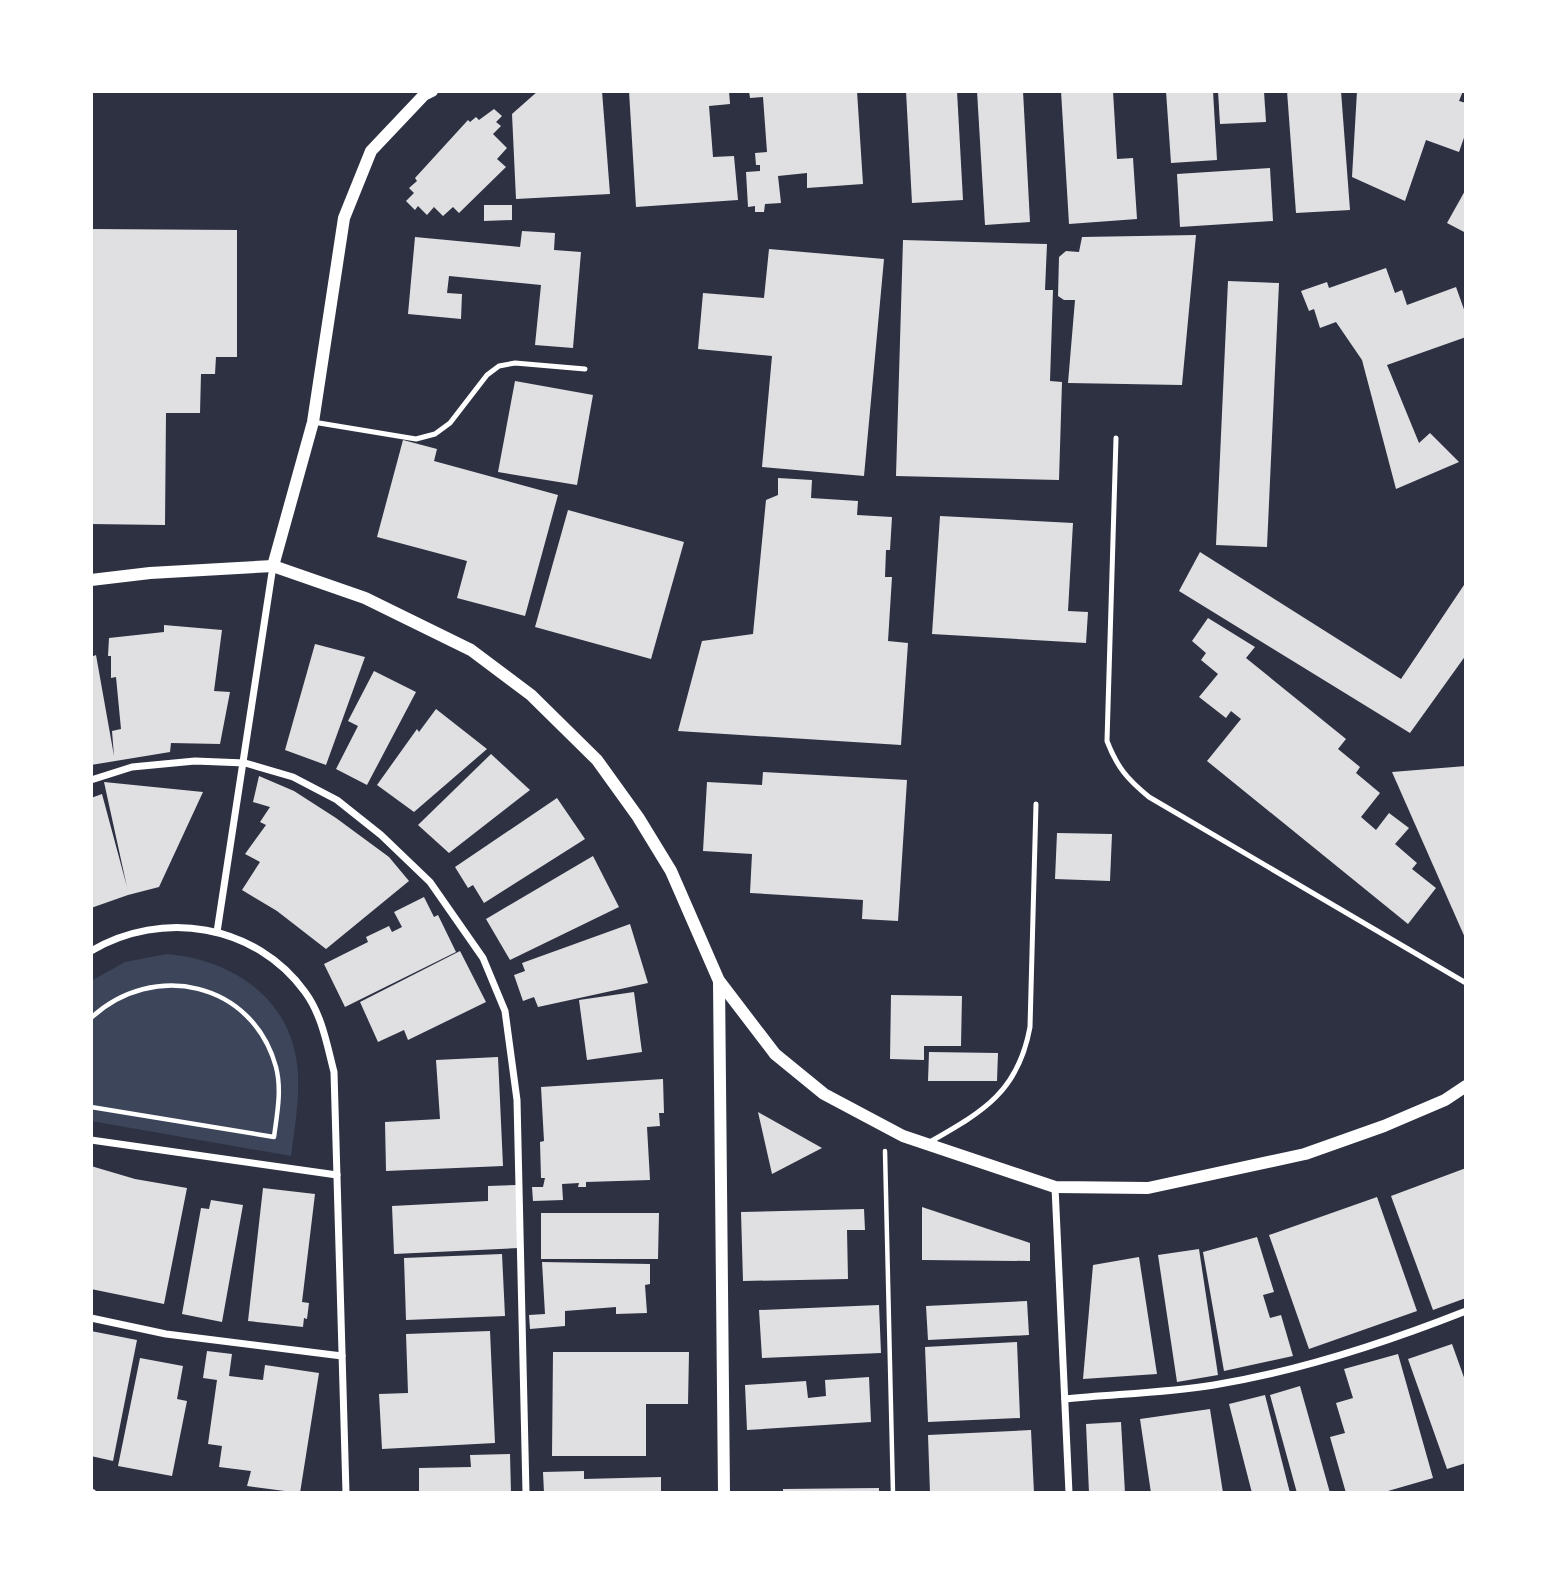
<svg xmlns="http://www.w3.org/2000/svg" width="1557" height="1584" font-family="Jost,sans-serif">
<rect width="100%" height="100%" fill="#2d3142"/>
<path fill="#3c4559" d="M167 954C235 960 295 1001 298 1075 299 1102 295 1128 291 1156L91 1121V981L125 962Z"/>
<g fill="#e0e0e3">
<path d="M538 91H602L610 194 516 199 512 114Z"/>
<path d="M629 91H729L730 104 709 106 713 157 734 156 738 200 636 207Z"/>
<path d="M749 91H857L863 184 807 188V173L778 176 781 203 765 204 764 212H755V206L748 207 746 172 760 171V165H756L755 153 767 152 763 97 750 98Z"/>
<path d="M906 91H957L963 200 912 203Z"/>
<path d="M977 91H1023L1030 222 985 225Z"/>
<path d="M1061 91H1113L1117 159 1133 158 1137 219 1069 224Z"/>
<path d="M1166 91H1213L1217 160 1171 163Z"/>
<path d="M1218 91H1264L1266 122 1220 124Z"/>
<path d="M1287 91H1341L1350 210 1296 213Z"/>
<path d="M1357 91H1463L1459 101 1466 103V132L1459 152 1426 140 1405 201 1352 177Z"/>
<path d="M494 109 502 116 496 122 501 126 493 134 507 148 497 159 506 167 459 213 453 207 443 216 434 207 427 215 418 206 415 210 406 201 414 193 409 188 417 181 415 178 468 120 470 122 476 117 479 120Z"/>
<path d="M1270 168 1273 221 1180 227 1177 174Z"/>
<path d="M1466 189V233L1447 223Z"/>
<path d="M484 205H512V220L484 221Z"/>
<path d="M91 229 237 230V357H216L215 374H201L200 413H166L165 525 91 524Z"/>
<path d="M522 231 555 233 554 250 581 252 573 348 535 345 541 285 449 276 447 293 462 294 461 319 408 314 415 237 520 247Z"/>
<path d="M1196 235 1182 385 1068 383 1075 300H1064L1058 296 1059 257 1066 251 1079 252 1082 237Z"/>
<path d="M903 240 1047 244 1045 290H1053L1050 381 1062 382 1059 480 896 476Z"/>
<path d="M769 249 884 259 864 476 762 467 772 356 698 349 703 293 764 298Z"/>
<path d="M1386 268 1395 293 1402 290 1407 305 1456 287 1466 315V337L1387 365 1419 443 1430 433 1459 462 1396 489 1362 360 1336 322 1320 328 1314 309 1309 311 1301 291 1327 282 1329 288Z"/>
<path d="M1228 281 1279 283 1267 547 1216 545Z"/>
<path d="M515 381 593 395 577 485 498 472Z"/>
<path d="M403 440 437 449 434 461 558 495 525 616 457 598 467 561 377 537Z"/>
<path d="M778 478 812 480 811 498 858 501 857 515 892 517 890 550H886L885 577H892L888 641 908 643 901 745 678 731 702 641 753 634 766 500 778 495Z"/>
<path d="M568 510 684 542 651 659 535 627Z"/>
<path d="M940 516 1073 523 1068 611 1088 612 1086 643 932 634Z"/>
<path d="M1200 552 1401 679 1466 582V655L1410 733 1179 591Z"/>
<path d="M1208 618 1255 647 1246 658 1346 739 1338 749 1360 767 1356 773 1380 793 1361 817 1376 830 1389 813 1409 828 1395 844 1417 863 1412 869 1436 888 1408 924 1207 761 1241 719 1231 711 1226 718 1199 697 1218 674 1201 660 1206 653 1192 641Z"/>
<path d="M164 625 222 630 214 691 230 692 220 744 171 743 170 752 91 765V657L96 655 114 756 112 731 121 729 116 677 111 678V656H108L109 638 164 632Z"/>
<path d="M315 644 365 657 326 765 285 750Z"/>
<path d="M374 671 416 692 367 785 336 769 358 726 348 721Z"/>
<path d="M436 709 487 749 414 812 377 785 417 729 419 732Z"/>
<path d="M491 754 530 790 449 853 418 825Z"/>
<path d="M1466 766V940L1392 772Z"/>
<path d="M763 772 907 780 898 921 862 919 863 900 750 893 752 854 703 851 707 782 762 785Z"/>
<path d="M259 776 294 791 336 818 389 857 409 881 326 949 277 911 242 890 260 862 245 854 266 825 260 822 270 807 253 802Z"/>
<path d="M104 782 203 792 159 887 128 895 91 908V798L102 794 127 887Z"/>
<path d="M557 798 585 839 484 903 473 885 468 888 455 867Z"/>
<path d="M1057 833 1112 834 1110 881 1055 879Z"/>
<path d="M593 856 619 907 510 960 486 919Z"/>
<path d="M424 897 434 917 438 915 456 952 345 1007 324 964 368 942 366 937 389 926 392 932 402 927 394 912Z"/>
<path d="M630 924 648 983 538 1007 534 997 523 1001 514 975 525 971 522 963Z"/>
<path d="M460 951 486 1002 408 1040 404 1030 378 1042 360 1002Z"/>
<path d="M634 992 642 1052 587 1060 579 1000Z"/>
<path d="M891 995 962 996 961 1046H924V1060L890 1059Z"/>
<path d="M929 1052 998 1053 997 1081H928Z"/>
<path d="M498 1057 503 1166 386 1171 385 1122 440 1119 436 1060Z"/>
<path d="M663 1079 664 1113H659L660 1126 647 1127 650 1180 586 1182V1187H578L579 1183 562 1184 563 1200 533 1201 532 1187H543L545 1178H541L540 1142 544 1141 541 1087Z"/>
<path d="M758 1112 822 1148 772 1174Z"/>
<path d="M91 1166 135 1179 187 1188 164 1304 91 1289Z"/>
<path d="M1466 1168V1298L1433 1310 1391 1196Z"/>
<path d="M516 1185 518 1248 394 1254 392 1206 488 1201V1186Z"/>
<path d="M263 1188 315 1194 302 1302 309 1303 307 1319 304 1318 303 1327 248 1321Z"/>
<path d="M1377 1197 1417 1311 1309 1349 1269 1235Z"/>
<path d="M211 1200 243 1205 222 1322 182 1314 201 1208 209 1209Z"/>
<path d="M922 1207 1030 1243V1261L922 1260Z"/>
<path d="M864 1209 865 1230H847L848 1279 743 1281 741 1212Z"/>
<path d="M541 1213H659L658 1259H541Z"/>
<path d="M1257 1237 1274 1292 1263 1295 1270 1318 1281 1315 1293 1356 1224 1371 1203 1252Z"/>
<path d="M1199 1249 1218 1375 1177 1382 1158 1255Z"/>
<path d="M502 1254 505 1316 406 1320 404 1258Z"/>
<path d="M1139 1257 1157 1374 1083 1379 1093 1265Z"/>
<path d="M542 1262 650 1264V1284L645 1285 647 1313 616 1314V1307L565 1311V1326L530 1329 529 1315 545 1314Z"/>
<path d="M1027 1301 1029 1335 928 1340 926 1306Z"/>
<path d="M879 1305 881 1353 762 1358 759 1310Z"/>
<path d="M91 1331 137 1340 113 1461 91 1456Z"/>
<path d="M490 1331 495 1443 382 1449 379 1394 408 1393 406 1334Z"/>
<path d="M1017 1342 1020 1418 928 1422 925 1347Z"/>
<path d="M1452 1344 1466 1383V1463L1447 1469 1408 1359Z"/>
<path d="M207 1351 232 1354 229 1376 263 1380 265 1365 319 1373 300 1493 247 1486 251 1471 219 1467 222 1446 208 1444 217 1380 203 1378Z"/>
<path d="M553 1352H689L688 1404H646V1456H552Z"/>
<path d="M1398 1354 1433 1478 1381 1493H1346L1330 1437 1345 1433 1336 1403 1353 1398 1344 1369Z"/>
<path d="M140 1358 183 1366 177 1399 187 1401 172 1476 118 1466Z"/>
<path d="M869 1377 871 1422 747 1430 745 1385 806 1381 808 1398 826 1396 825 1380Z"/>
<path d="M1300 1386 1330 1493H1297L1270 1395Z"/>
<path d="M1265 1395 1290 1493H1252L1229 1404Z"/>
<path d="M1210 1409 1223 1493H1151L1140 1419Z"/>
<path d="M1121 1422 1125 1493H1089L1086 1424Z"/>
<path d="M1031 1430 1034 1493H930L928 1435Z"/>
<path d="M510 1454 511 1493H419V1468L471 1467 470 1455Z"/>
<path d="M584 1471V1479L661 1477V1493H544L543 1472Z"/>
<path d="M879 1488V1493H783V1489Z"/>
</g>
<g fill="none" stroke-linecap="round" stroke-linejoin="round">
<g stroke="#fff" stroke-width="4.5">
<path d="M91 1018C153 960 253 982 276 1067 282 1090 277 1114 274 1137L91 1107"/>
<path d="M885 1151 893 1493"/>
</g>
<g stroke="#fff" stroke-width="5">
<path d="M313 422 416 439 435 434 450 423 487 375 499 366 515 363 585 369"/>
<path d="M1116 438 1107 741C1117 767 1127 779 1149 797L1466 983"/>
<path d="M928 1143C982 1112 1018 1093 1030 1027L1036 804"/>
</g>
<g stroke="#fff" stroke-width="7">
<path d="M91 780 132 767 195 761 245 763 293 777 337 800 381 835 430 882 483 958 505 1011 517 1100 526 1493"/>
<path d="M217 932 273 566"/>
<path d="M91 951C162 909 256 924 305 992 322 1015 327 1045 334 1072L346 1493"/>
<path d="M91 1140 337 1175"/>
<path d="M1055 1187 1069 1493"/>
<path d="M91 1318 166 1334 342 1356"/>
<path d="M1065 1399C1114 1394 1165 1393 1214 1385 1300 1371 1385 1343 1466 1311"/>
<path d="M91 1492 93 1493"/>
</g>
<g stroke="#fff" stroke-width="12">
<path d="M273 566 313 422 344 218 371 151 424 95 432 91"/>
<path d="M91 580 150 573 273 566 365 598 471 650 531 695 597 760 638 817 671 871 719 981 724 1493"/>
<path d="M720 982 775 1054 824 1094 903 1136 1055 1187 1148 1188 1305 1154 1384 1126 1445 1100 1466 1086"/>
</g>
</g>
<rect width="1557" height="1584" fill="none" stroke="#ffffff" stroke-width="186"/>
</svg>
